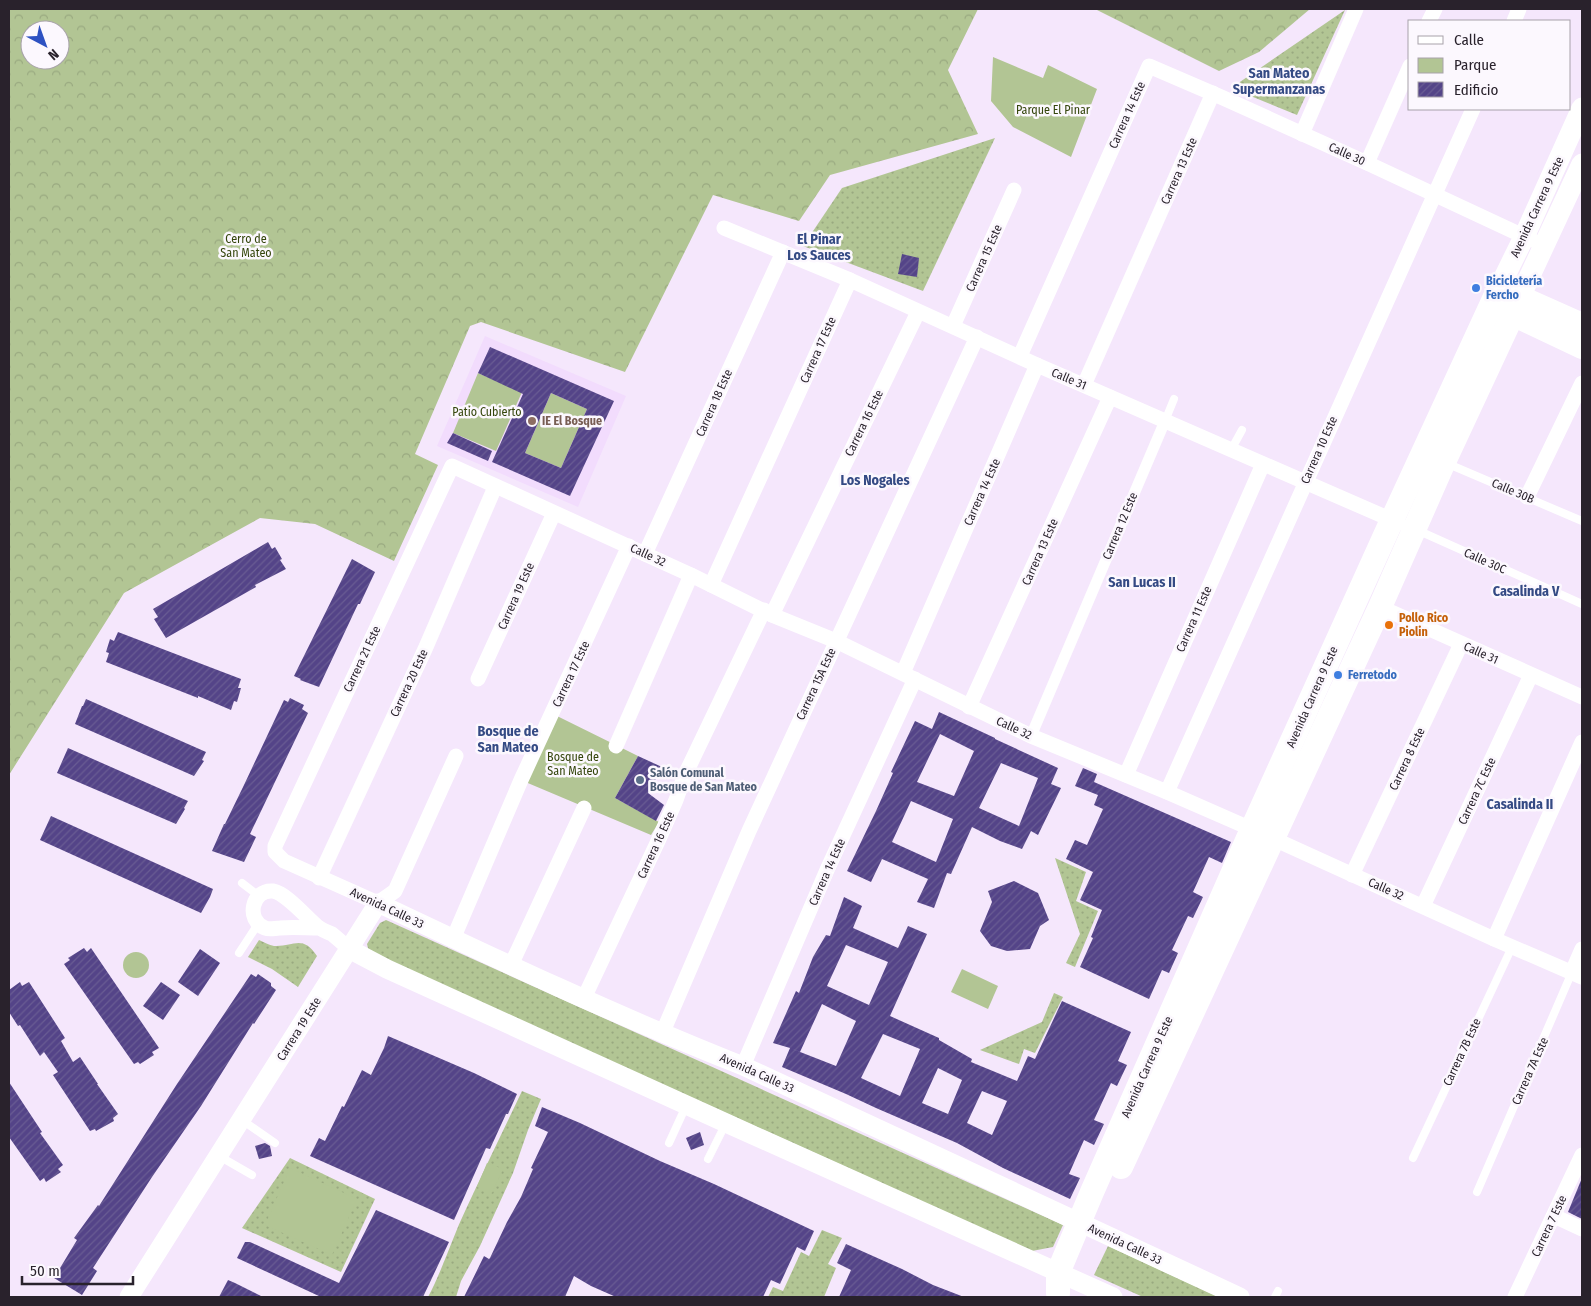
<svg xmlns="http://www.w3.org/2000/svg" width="1591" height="1306" font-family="'Fira Sans Condensed',sans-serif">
<defs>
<pattern id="grass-dots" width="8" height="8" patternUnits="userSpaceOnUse" patternTransform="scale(1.25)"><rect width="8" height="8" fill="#b2c594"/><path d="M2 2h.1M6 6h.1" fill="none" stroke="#99a980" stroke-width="1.8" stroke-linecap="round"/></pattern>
<pattern id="forest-crowns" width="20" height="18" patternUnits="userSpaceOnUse" patternTransform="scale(1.25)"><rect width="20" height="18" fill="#b2c594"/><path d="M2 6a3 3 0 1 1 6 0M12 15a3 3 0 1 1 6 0" fill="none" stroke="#99a980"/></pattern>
<pattern id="building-hatch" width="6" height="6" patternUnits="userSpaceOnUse" patternTransform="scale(1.25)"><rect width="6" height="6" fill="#544488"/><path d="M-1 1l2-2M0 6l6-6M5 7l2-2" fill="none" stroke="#695c93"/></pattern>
</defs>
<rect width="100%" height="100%" fill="#f5e7fc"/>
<path fill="#f2dcfd" d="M485 336 626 396 578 507 437 446Z"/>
<g fill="url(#grass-dots)">
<path d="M1345 10 1297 115 1231 88Z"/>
<path d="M995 138 923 291 803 246 842 188Z"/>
<path d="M1055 858 1086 872 1076 901 1098 911 1075 967 1066 963 1080 934Z"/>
<path d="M386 920 1063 1225 1053 1247 1032 1251 369 952 367 944 380 923Z"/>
<path d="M259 940C264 942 269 945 274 946 294 947 302 934 317 956L298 987 272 969 248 957Z"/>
<path d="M1054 993 1063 997 1035 1053 1024 1049 1019 1064 980 1050 1042 1022Z"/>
<path d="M522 1091 541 1099 528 1130 513 1173 480 1246 461 1281 456 1297H428C443 1269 452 1238 466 1209 484 1170 503 1131 522 1091Z"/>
<path d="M290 1158 375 1199 341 1272 242 1228Z"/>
<path d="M822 1230 842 1238 828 1264 836 1268 824 1297H768L773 1287 783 1291 801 1252 809 1256Z"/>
<path d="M1108 1246 1219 1297H1143L1094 1275Z"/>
</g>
<g fill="url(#forest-crowns)" fill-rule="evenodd">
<path d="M9 9H978L948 70 978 134 830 175 799 221 713 195 625 372 481 322 470 326 415 454 438 465 394 561 315 524 260 518 124 593 9 775ZM30 30H60V60H30Z"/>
<path d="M1095 9H1310L1259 52 1219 71Z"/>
</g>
<g fill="#b2c594">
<path d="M993 57 1043 78 1048 65 1097 89 1071 157 1013 127 991 101Z"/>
<path d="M478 373 522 392 496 451 453 433Z"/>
<path d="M551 393 587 409 561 468 525 453Z"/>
<path d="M555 715 638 756 615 798 659 822 651 835 523 781Z"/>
<circle cx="136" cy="965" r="13"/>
<path d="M962 969 998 986 988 1009 951 992Z"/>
<path d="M487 1163 503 1169 492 1193 477 1187Z"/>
<path d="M290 1168 357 1199 332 1255 265 1225Z"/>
</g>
<g fill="url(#building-hatch)" fill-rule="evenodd">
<path d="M902 254 919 258 917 277 898 274Z"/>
<path d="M490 347 614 401 570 496 492 462 523 394 478 373ZM551 393 587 409 561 468 525 453Z"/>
<path d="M453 433 492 451 488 461 447 443Z"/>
<path d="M268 542 272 549 275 547 282 559 280 560 286 569 255 585 256 587 166 638 154 619 158 617 153 609Z"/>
<path d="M352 559 375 572 360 604H358L319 687 300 680 301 679 294 676Z"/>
<path d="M118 632 241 679 238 688H241L237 702 234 701 231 710 198 696V698L106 662 109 653 106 652 110 639 114 641Z"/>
<path d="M290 698 304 705 302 709 308 713 250 834 256 837 244 862 212 851 224 824H225L244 785 284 700 288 702Z"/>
<path d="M86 699 206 752 202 760 204 761 194 776 75 724 82 706H83Z"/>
<path d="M939 712 995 738V739L1058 768 1051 784 1061 788 1038 835 1031 831 1022 849 1000 841 972 827 951 874 947 873 934 908 917 902 928 879 882 859 871 882 847 871 876 811 893 773 891 772 915 721 932 729ZM940 734 974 751 954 796 917 782ZM1001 763 1038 778 1019 826 979 808ZM911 801 953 819 936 862 892 842Z"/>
<path d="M68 748 188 801 184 808 185 809 176 824 57 773Z"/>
<path d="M638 756 662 767 648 793 664 805 656 821 615 798Z"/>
<path d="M1083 768 1097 774 1094 782 1231 842 1222 863 1209 857 1193 892 1203 897 1193 918 1188 916 1172 950 1178 953 1169 973 1162 970 1149 999 1080 967 1093 938 1091 937 1102 910 1080 900 1093 872 1066 859 1075 840 1087 845 1103 809 1094 805 1098 795 1075 786Z"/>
<path d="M51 816 213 889 210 897 201 913 40 840Z"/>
<path d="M1014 881 1038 893 1049 920 1040 926 1030 949 1007 951 991 946 980 931 992 902 988 891Z"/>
<path d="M844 897 862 906 853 928 898 948 908 926 927 934 890 1016 939 1038V1040L972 1059 971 1062 1017 1081 1028 1056 1035 1059 1062 1001 1131 1032 1118 1061 1127 1065 1117 1086 1111 1083 1094 1120 1104 1124 1094 1145 1084 1140 1069 1174 1080 1178 1070 1199 1003 1168 957 1143 876 1108 846 1094 782 1067 790 1048 773 1043 796 991 799 993 813 957 826 935 830 936ZM846 945 888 962 869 1005 827 986ZM822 1004 856 1021 836 1066 790 1048 800 1052ZM883 1034 920 1049 900 1096 861 1078ZM938 1068 962 1080 948 1114 922 1103ZM982 1091 1007 1101 992 1135 967 1123Z"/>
<path d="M84 948 87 952 91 948 159 1048 152 1052 154 1055 140 1064 138 1062 134 1064 64 964 70 960 68 958Z"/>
<path d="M200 949 220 963 198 996 178 982Z"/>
<path d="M251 974 256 977 258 974 271 983V986L276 990 254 1024 253 1023 201 1106 152 1177 93 1268 97 1271 82 1295 54 1278 77 1240 74 1238 98 1205 99 1206 177 1084Z"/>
<path d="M20 982 22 986 29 982 65 1038 61 1041 73 1062 80 1057 98 1084H97L118 1114 113 1118 114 1121 96 1131 95 1129 90 1131 53 1075 58 1072 44 1052 40 1056 20 1025 18 1026 9 1012V990Z"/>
<path d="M161 982 180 995 163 1020 143 1006Z"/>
<path d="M388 1036 474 1073 517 1094 508 1114H506L490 1149 486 1148 454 1220 310 1156 319 1138 325 1141 342 1106 344 1107 362 1070 371 1075 384 1048Z"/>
<path d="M9 1082 42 1132 40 1133 63 1165 58 1169 61 1172 46 1182 44 1178 40 1181 9 1137Z"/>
<path d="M542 1107 580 1123 660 1161 714 1184 814 1231 805 1251 797 1247 780 1284 771 1280 763 1297H616L591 1286 574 1276 565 1297H464L484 1256 489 1259 490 1258 507 1222 521 1197 533 1169 531 1168 548 1132 535 1126Z"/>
<path d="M700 1132 704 1145 691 1150 686 1138Z"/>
<path d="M265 1143 270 1146 272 1156 259 1159 255 1146Z"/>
<path d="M1582 1178V1219L1568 1212Z"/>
<path d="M376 1210 449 1242 423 1297H321L237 1258 245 1242H250L339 1283Z"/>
<path d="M846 1244 902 1269 933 1285 964 1297H839L851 1270 837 1263Z"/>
<path d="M228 1280 235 1283 263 1297H219Z"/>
</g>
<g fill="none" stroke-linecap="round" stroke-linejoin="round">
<g stroke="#fff" stroke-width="8">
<path d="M1165 421 1174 399"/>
<path d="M1231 450 1242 430"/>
<path d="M1446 463 1582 521"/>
<path d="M1417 530 1582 604"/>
<path d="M242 883 259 896"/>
<path d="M239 953 258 924"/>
<path d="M242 1120 275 1143"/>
<path d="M669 1143 686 1106"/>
<path d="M219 1156 252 1175"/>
<path d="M1413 1158 1512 947"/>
<path d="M708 1159 726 1123"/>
<path d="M1477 1192 1572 972"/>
<path d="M1275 1297 1278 1291"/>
</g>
<path stroke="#fff" stroke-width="11" d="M1031 736 1165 421"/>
<g stroke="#fff" stroke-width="15">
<path d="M1429 21 1435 9"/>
<path d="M1514 21 1519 9"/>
<path d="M1302 134 1356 9"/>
<path d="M1367 163 1410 66"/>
<path d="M724 228 850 280 1037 365 1399 523"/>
<path d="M953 326 1014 190"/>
<path d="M1020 356 1149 66 1221 97 1367 163 1532 240"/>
<path d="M1084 385 1213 93"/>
<path d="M1527 497 1582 383"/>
<path d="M645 554 783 252"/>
<path d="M711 585 850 280"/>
<path d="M1380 607 1582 697"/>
<path d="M772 615 918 312"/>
<path d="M903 673 1037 365"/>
<path d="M478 679 554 513"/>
<path d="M969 707 1110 397"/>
<path d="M616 746 691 575"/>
<path d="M456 756 395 891 378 903 284 861 275 852V846L452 466 691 575 772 615 836 641 1031 736 1167 792 1263 834 1494 939 1582 977"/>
<path d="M1126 775 1263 464"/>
<path d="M1167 792 1473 109"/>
<path d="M1352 875 1461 644"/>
<path d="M319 878 426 647 495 487"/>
<path d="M1423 906 1531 675"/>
<path d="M319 928C306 928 293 927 280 928 275 928 270 930 265 928 245 920 252 889 273 891 286 893 307 918 318 927 322 930 327 932 332 934 338 939 344 944 349 949"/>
<path d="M453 939 521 780 629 546"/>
<path d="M1494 939 1582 742"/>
<path d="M511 965 584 808"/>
<path d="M1572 972 1582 949"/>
<path d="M584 998 659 839 676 800 684 777 764 610"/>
<path d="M662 1034 749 831 977 337"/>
<path d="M743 1066 827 870 915 679"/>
<path d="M1554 1216 1582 1229"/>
<path d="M1515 1297 1582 1155"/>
</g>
<g stroke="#fff" stroke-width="19">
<path d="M349 949 387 969 726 1123 1113 1297"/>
<path d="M129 1297 378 903C498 960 619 1017 743 1066L1240 1297"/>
</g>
<g stroke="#fff" stroke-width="21">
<path d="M1499 288 1524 237 1582 108"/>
<path d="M1520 297 1582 164"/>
</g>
<g stroke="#fff" stroke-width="24">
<path d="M1500 308 1582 347"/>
<path d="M1121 1167 1380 607 1444 462 1513 314 1520 297"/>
<path d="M1058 1293V1273L1092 1192 1252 829 1392 520 1499 288 1582 325"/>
</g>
</g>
<g fill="#3f7fe0" stroke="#fcf8fe" stroke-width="2">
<circle cx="1476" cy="288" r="5"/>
<circle cx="1338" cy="675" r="5"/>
</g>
<circle fill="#8d6e63" stroke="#fcf8fe" stroke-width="2" cx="532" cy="421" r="5"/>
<circle fill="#e8710a" stroke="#fcf8fe" stroke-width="2" cx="1389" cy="625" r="5"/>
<circle fill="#5c6f8a" stroke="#fcf8fe" stroke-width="2" cx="640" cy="780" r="5"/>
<g text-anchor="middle" stroke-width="5" stroke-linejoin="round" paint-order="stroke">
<g font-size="12" fill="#34450b" stroke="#fcf8fe">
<text x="1053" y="114">Parque El Pinar</text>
<text x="246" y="243">Cerro de<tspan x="246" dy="14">San Mateo</tspan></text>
<text x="487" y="416">Patio Cubierto</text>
<text x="573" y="761">Bosque de<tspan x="573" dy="14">San Mateo</tspan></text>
</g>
<g font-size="12" fill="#29222c" stroke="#fcf8fe">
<text transform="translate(1127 115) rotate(-66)" y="4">Carrera 14 Este</text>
<text transform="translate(1347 154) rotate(24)" y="4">Calle 30</text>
<text transform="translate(1179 171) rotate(-66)" y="4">Carrera 13 Este</text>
<text transform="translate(1537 207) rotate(-65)" y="4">Avenida Carrera 9 Este</text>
<text transform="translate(984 258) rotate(-66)" y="4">Carrera 15 Este</text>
<text transform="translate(818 350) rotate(-66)" y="4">Carrera 17 Este</text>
<text transform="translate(1069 379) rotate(23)" y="4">Calle 31</text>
<text transform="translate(714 403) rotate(-66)" y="4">Carrera 18 Este</text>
<text transform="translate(864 423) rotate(-64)" y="4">Carrera 16 Este</text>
<text transform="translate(1319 450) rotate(-66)" y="4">Carrera 10 Este</text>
<text transform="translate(1513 491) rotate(23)" y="4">Calle 30B</text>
<text transform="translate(982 492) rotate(-66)" y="4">Carrera 14 Este</text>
<text transform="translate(1120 526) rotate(-67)" y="4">Carrera 12 Este</text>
<text transform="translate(1040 552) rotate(-66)" y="4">Carrera 13 Este</text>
<text transform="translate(648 555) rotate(25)" y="4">Calle 32</text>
<text transform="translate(1485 561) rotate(24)" y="4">Calle 30C</text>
<text transform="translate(516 596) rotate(-66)" y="4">Carrera 19 Este</text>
<text transform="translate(1194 619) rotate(-66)" y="4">Carrera 11 Este</text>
<text transform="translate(1481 653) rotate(24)" y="4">Calle 31</text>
<text transform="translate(362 659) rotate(-65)" y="4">Carrera 21 Este</text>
<text transform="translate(571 674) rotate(-65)" y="4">Carrera 17 Este</text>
<text transform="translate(409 683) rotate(-65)" y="4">Carrera 20 Este</text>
<text transform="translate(816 684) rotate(-65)" y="4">Carrera 15A Este</text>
<text transform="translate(1312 697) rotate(-66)" y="4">Avenida Carrera 9 Este</text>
<text transform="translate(1014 728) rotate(25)" y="4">Calle 32</text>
<text transform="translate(1407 759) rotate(-65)" y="4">Carrera 8 Este</text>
<text transform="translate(1477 791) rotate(-65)" y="4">Carrera 7C Este</text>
<text transform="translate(656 845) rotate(-65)" y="4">Carrera 16 Este</text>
<text transform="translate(827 872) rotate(-66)" y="4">Carrera 14 Este</text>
<text transform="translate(1386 889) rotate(24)" y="4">Calle 32</text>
<text transform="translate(387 908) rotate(25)" y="4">Avenida Calle 33</text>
<text transform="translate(299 1029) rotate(-58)" y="4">Carrera 19 Este</text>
<text transform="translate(1462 1052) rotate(-65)" y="4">Carrera 7B Este</text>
<text transform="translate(1147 1067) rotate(-66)" y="4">Avenida Carrera 9 Este</text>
<text transform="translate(1530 1071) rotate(-66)" y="4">Carrera 7A Este</text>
<text transform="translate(757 1073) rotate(24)" y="4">Avenida Calle 33</text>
<text transform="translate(1549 1226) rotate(-65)" y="4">Carrera 7 Este</text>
<text transform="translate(1125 1244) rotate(25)" y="4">Avenida Calle 33</text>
</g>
<g font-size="12" font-weight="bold" fill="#366cbe" stroke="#fcf8fe" text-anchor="start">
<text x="1486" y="285">Bicicletería<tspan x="1486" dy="14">Fercho</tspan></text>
<text x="1348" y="679">Ferretodo</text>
</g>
<g font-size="12" font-weight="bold" fill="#785e54" stroke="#fcf8fe" text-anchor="start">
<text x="542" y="425">IE El Bosque</text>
</g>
<g font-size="12" font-weight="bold" fill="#c56008" stroke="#fcf8fe" text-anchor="start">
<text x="1399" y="622">Pollo Rico<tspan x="1399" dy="14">Piolin</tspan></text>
</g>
<g font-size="12" font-weight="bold" fill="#4e5e75" stroke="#fcf8fe" text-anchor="start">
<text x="650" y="777">Salón Comunal<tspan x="650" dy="14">Bosque de San Mateo</tspan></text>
</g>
<g font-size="14" font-weight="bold" fill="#344a84" stroke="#fcf8fe">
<text x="1279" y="78">San Mateo<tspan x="1279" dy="16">Supermanzanas</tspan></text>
<text x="819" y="244">El Pinar<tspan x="819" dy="16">Los Sauces</tspan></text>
<text x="875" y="485">Los Nogales</text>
<text x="1142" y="587">San Lucas II</text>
<text x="1526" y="596">Casalinda V</text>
<text x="508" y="736">Bosque de<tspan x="508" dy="16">San Mateo</tspan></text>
<text x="1520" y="809">Casalinda II</text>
</g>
</g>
<rect width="1591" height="1306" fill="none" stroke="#29222c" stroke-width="20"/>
<rect x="1408" y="20" width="162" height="90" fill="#fcf8fe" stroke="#a8a2aa"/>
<rect x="1418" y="36" width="25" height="8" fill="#ffffff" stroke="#a8a2aa"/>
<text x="1454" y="45" font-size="15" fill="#29222c">Calle</text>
<rect x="1418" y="58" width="25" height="15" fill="#b2c594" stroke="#a8a2aa"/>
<text x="1454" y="70" font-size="15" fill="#29222c">Parque</text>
<rect x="1418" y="82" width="25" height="15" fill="url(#building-hatch)" stroke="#a8a2aa"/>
<text x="1454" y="95" font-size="15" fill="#29222c">Edificio</text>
<g transform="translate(45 45) rotate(139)"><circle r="24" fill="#fcf8fe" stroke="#a8a2aa"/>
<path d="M0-4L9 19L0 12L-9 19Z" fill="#2e52c2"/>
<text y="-8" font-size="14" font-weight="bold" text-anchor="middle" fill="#29222c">N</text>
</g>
<path d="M22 1276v8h111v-8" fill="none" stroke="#29222c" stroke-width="2.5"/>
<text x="30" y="1276" font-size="15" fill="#29222c" stroke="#fcf8fe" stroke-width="4" paint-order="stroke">50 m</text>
</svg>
